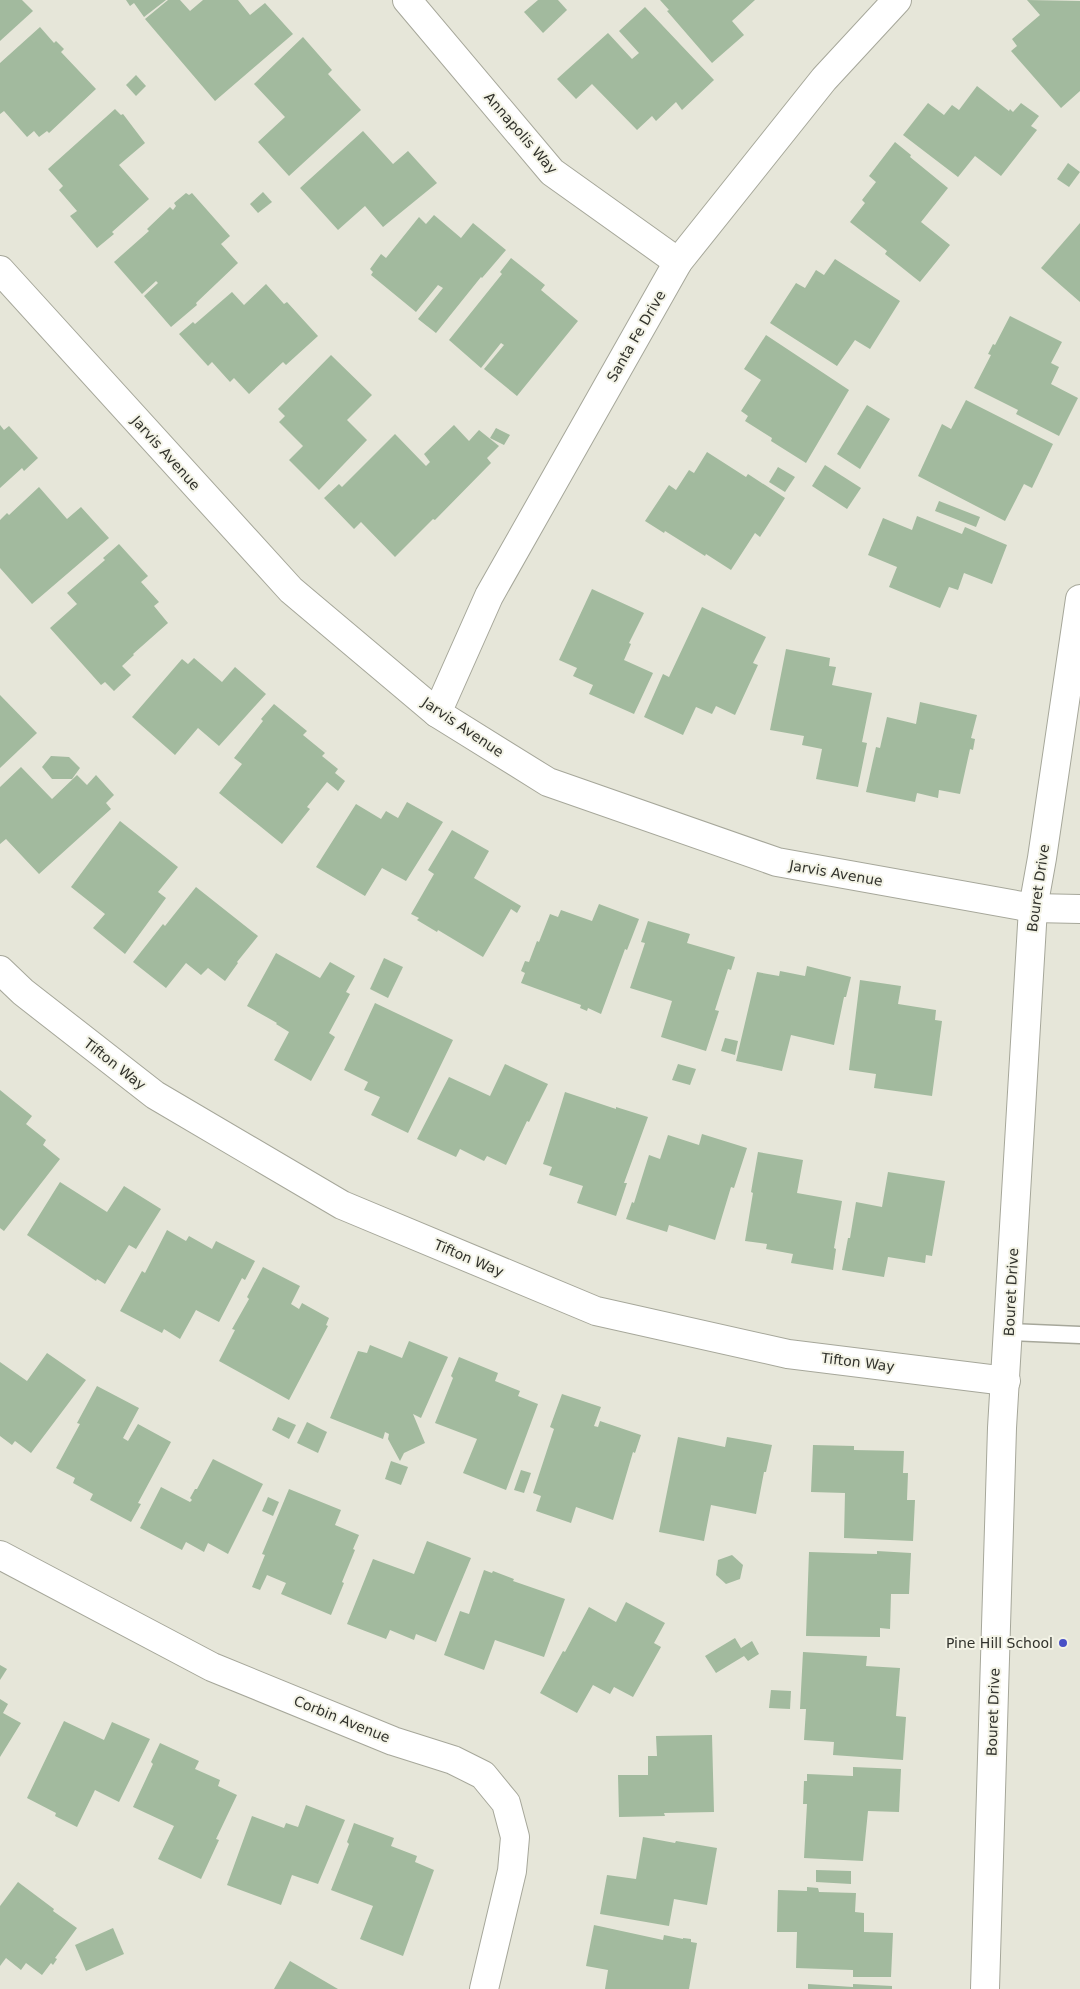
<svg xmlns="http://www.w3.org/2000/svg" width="1080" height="1989" font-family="'DejaVu Sans',sans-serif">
<rect width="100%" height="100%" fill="#e6e6d9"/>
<g fill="#a2ba9e">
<path d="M0 0H22L33 11 0 41Z"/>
<path d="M126 0H166L144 17 134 3 130 6Z"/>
<path d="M168 0H180L190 11 203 0H238L250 15 265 3 293 34 215 101 145 19Z"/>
<path d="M538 0H558L567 10 543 33 524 12Z"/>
<path d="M660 0H755L732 21 744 35 712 63 667 11 669 10Z"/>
<path d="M1027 0 1080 1V91L1061 108 1011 51 1017 46 1012 39 1040 15Z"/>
<path d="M645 7 714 80 682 110 676 102 656 121 652 116 637 130 592 84 576 99 557 79 608 33 632 59 639 53 619 31Z"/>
<path d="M40 27 54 43 56 41 64 49 61 52 96 89 49 133 47 131 39 137 34 131 27 137 4 111 0 114V63Z"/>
<path d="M303 37 332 70 328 74 361 110 289 176 258 142 285 117 254 84Z"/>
<path d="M136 75 146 86 136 96 126 85Z"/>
<path d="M977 86 1009 111 1010 109 1013 112 1021 103 1039 116 1031 126 1037 130 1001 176 975 156 958 177 903 135 928 103 944 115 952 105 959 110Z"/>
<path d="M115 109 121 115 123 114 145 143 119 165 149 199 112 232 114 234 97 248 70 216 77 211 59 190 63 186 48 169Z"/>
<path d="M363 131 393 164 408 151 437 183 383 227 365 206 338 230 300 188Z"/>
<path d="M895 142 911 155 910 157 948 188 921 222 950 245 920 282 885 254 887 251 850 222 865 203 862 200 876 182 869 176Z"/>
<path d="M1068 163 1080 172 1069 187 1057 179Z"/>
<path d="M263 192 272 202 258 213 250 204Z"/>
<path d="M186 193 189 195 192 193 230 236 221 244 238 263 196 303 197 305 171 327 144 296 158 283 156 281 142 294 114 262 149 231 147 229 170 207 173 210 176 206 174 203Z"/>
<path d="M434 215 461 238 473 223 506 250 482 278 481 277 436 333 418 319 443 288 438 285 416 312 371 275 373 272 370 269 381 254 386 258 419 217 426 224Z"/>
<path d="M1080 223V302L1041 268Z"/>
<path d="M511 258 545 285 541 290 578 321 517 396 484 369 504 345 501 343 481 368 449 340 502 274 500 272Z"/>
<path d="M835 259 900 301 870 349 855 340 837 366 770 323 796 283 805 288 816 270 824 275Z"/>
<path d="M266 284 284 304 287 302 318 336 286 365 283 362 249 394 234 378 230 382 212 362 208 366 179 334 193 322 195 324 232 292 244 305Z"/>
<path d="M1010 316 1062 342 1051 363 1059 367 1051 384 1078 398 1059 436 1016 414 1018 410 974 388 991 355 988 354 993 344 995 345Z"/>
<path d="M766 335 849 390 806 463 771 441 772 438 745 421 748 416 741 411 761 380 744 369Z"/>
<path d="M331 355 372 395 347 420 367 440 319 490 289 460 303 446 279 422 285 416 278 409Z"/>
<path d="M966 400 1053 444 1032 488 1024 484 1005 521 918 476 942 424 951 429Z"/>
<path d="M867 405 890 419 860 469 837 454Z"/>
<path d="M0 425 4 430 9 426 38 458 24 471 22 468 0 488Z"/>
<path d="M454 425 469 441 479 430 499 446 487 458 491 463 435 520 433 519 395 557 361 522 354 529 324 498 339 484 342 487 395 434 426 466 430 462 424 454Z"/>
<path d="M496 428 510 435 504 445 490 438Z"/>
<path d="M707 452 746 477 748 474 785 498 760 537 755 533 731 570 706 554 705 556 665 531 664 533 645 521 669 485 676 490 689 470 694 473Z"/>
<path d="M825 465 861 488 847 509 812 486Z"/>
<path d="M778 467 795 477 785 492 769 482Z"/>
<path d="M39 487 67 519 81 507 109 538 32 604 0 568V520L7 513 9 515Z"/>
<path d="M939 501 980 517 976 527 935 511Z"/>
<path d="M917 516 962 534 965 527 1007 545 992 584 964 573 958 590 949 587 940 608 889 587 897 567 868 555 883 518 912 530Z"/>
<path d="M119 544 148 576 141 582 159 602 154 606 168 623 133 654 134 655 122 666 131 675 114 691 105 682 101 685 50 628 77 604 67 593 105 560 103 558Z"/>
<path d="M592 589 644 613 629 643 631 644 624 660 653 673 634 714 589 694 593 685 573 676 577 668 559 660Z"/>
<path d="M702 607 766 637 753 663 758 665 735 715 716 706 712 714 696 707 683 735 644 717 663 674 669 677Z"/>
<path d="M786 649 830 658 829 666 836 667 832 685 872 693 862 742 867 743 858 787 816 779 822 749 802 745 804 736 770 730Z"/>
<path d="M194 658 222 682 235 667 266 694 219 746 198 728 175 755 132 717 182 659 188 664Z"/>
<path d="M0 695 37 733 0 768Z"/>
<path d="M920 702 977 715 971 738 975 739 973 750 970 749 960 794 939 790 938 798 917 793 915 802 866 792 876 747 880 748 887 717 916 724Z"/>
<path d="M274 704 307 731 303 735 325 753 322 756 338 769 335 773 345 781 338 791 327 782 307 807 310 809 282 844 219 793 242 764 234 758 263 721 261 719Z"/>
<path d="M51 756 69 757 80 768 72 779H52L42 767Z"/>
<path d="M21 767 52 799 77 775 87 785 96 775 114 795 106 803 111 809 39 874 6 839 0 844V787Z"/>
<path d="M407 802 443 822 406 881 382 868 365 896 316 867 356 804 381 819 386 811 398 818Z"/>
<path d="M120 821 178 867 158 892 166 898 125 954 93 928 105 914 71 887Z"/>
<path d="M452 830 489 851 474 878 521 906 517 913 511 909 483 957 438 930 437 932 417 920 419 918 411 914 434 874 428 870Z"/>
<path d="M196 887 258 936 237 962 238 963 225 981 208 968 201 975 186 963 166 988 133 962 163 924 165 926Z"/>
<path d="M599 904 639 919 627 950 625 949 601 1014 588 1008 587 1011 580 1008 581 1005 521 983 525 973 521 971 525 961 529 962 537 941 539 942 550 914 558 917 561 910 592 921Z"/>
<path d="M648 921 690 934 687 943 735 957 731 970 728 969 715 1010 719 1011 706 1051 661 1037 672 1001 630 988 645 943 641 942Z"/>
<path d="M276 953 320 978 330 962 355 976 346 992 350 994 329 1033 335 1037 311 1081 274 1060 289 1032 276 1024 277 1023 247 1006Z"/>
<path d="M384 958 403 967 388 998 370 989Z"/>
<path d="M807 966 851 977 846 997H844L834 1045 791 1035 782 1071 736 1061 757 972 779 976 780 971 805 976Z"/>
<path d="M860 980 901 986 898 1004 936 1010 935 1020 942 1021 932 1096 874 1088 876 1074 849 1070Z"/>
<path d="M375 1003 453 1040 408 1133 371 1115 380 1097 364 1090 368 1082 344 1070Z"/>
<path d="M725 1038 738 1041 735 1055 721 1051Z"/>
<path d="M505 1064 548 1084 529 1122 527 1121 506 1165 487 1156 484 1161 460 1149 456 1157 417 1139 449 1077 490 1096Z"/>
<path d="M678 1064 696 1069 690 1085 672 1080Z"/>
<path d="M0 1090 32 1116 26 1124 46 1140 43 1145 60 1159 4 1231 0 1228Z"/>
<path d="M565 1092 616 1109V1107L648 1117 624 1183H627L616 1216 577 1203 583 1186 549 1175 552 1167 543 1164Z"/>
<path d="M702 1134 747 1148 734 1188 731 1187 715 1240 669 1225 667 1232 626 1219 632 1202 634 1203 649 1155 660 1159 668 1135 699 1145Z"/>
<path d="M758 1152 803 1160 797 1193 842 1201 834 1248 836 1249 833 1270 791 1263 793 1254 766 1249 767 1244 745 1241 753 1193 751 1192Z"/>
<path d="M888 1172 945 1181 932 1256 926 1255 925 1263 888 1257 884 1277 842 1270 848 1238H850L856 1202 882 1207Z"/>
<path d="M60 1182 107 1212 124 1186 161 1209 136 1249 129 1245 105 1284 97 1279 96 1281 27 1235Z"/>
<path d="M167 1230 186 1241 189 1236 212 1249 216 1241 255 1261 245 1280 242 1278 219 1322 196 1310 180 1339 164 1329 162 1333 120 1311 142 1271 145 1273Z"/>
<path d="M263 1267 300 1286 291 1304 299 1309 302 1303 329 1318 326 1325 328 1326 289 1400 219 1361 235 1330 232 1329 249 1299 247 1297Z"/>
<path d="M409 1341 448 1357 421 1418 413 1414 425 1443 404 1453 400 1461 388 1439 389 1434 385 1432 383 1439 330 1418 358 1351 367 1353 370 1345 402 1358Z"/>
<path d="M47 1353 86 1380 31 1453 15 1441 12 1445 0 1436V1362L27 1381Z"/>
<path d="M459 1357 498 1373 495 1381 520 1391 518 1396 538 1404 506 1490 463 1473 477 1439 435 1423 453 1378 451 1376Z"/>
<path d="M97 1386 139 1408 123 1438 128 1441 138 1424 171 1442 138 1503 141 1504 131 1522 90 1500 93 1494 73 1483 75 1478 56 1468 80 1424 77 1423Z"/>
<path d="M562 1394 601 1407 594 1426 598 1427 600 1421 641 1435 635 1453 633 1452 613 1520 576 1507 571 1523 536 1511 541 1496 533 1493 554 1429 550 1427Z"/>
<path d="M278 1417 296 1425 289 1439 272 1430Z"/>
<path d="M307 1422 327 1432 318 1453 297 1443Z"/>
<path d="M678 1437 725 1447 727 1437 772 1445 766 1472H764L756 1514 711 1505 704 1541 659 1532Z"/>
<path d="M813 1445 854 1446V1450L904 1451 903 1473H908L907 1500H915L913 1541 844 1538 845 1493 811 1492Z"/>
<path d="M213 1459 263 1484 228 1554 208 1543 204 1552 186 1542 182 1550 140 1528 161 1487 190 1502 192 1500 190 1498 195 1489H197Z"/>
<path d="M391 1461 408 1467 401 1485 385 1479Z"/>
<path d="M521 1470 531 1473 524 1493 514 1490Z"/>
<path d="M289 1489 341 1510 335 1525 359 1535 353 1549 355 1550 342 1582 344 1583 331 1615 281 1594 286 1583 267 1575 260 1590 252 1587 265 1555 262 1554Z"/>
<path d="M268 1497 279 1502 273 1516 262 1511Z"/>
<path d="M427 1541 471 1558 436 1642 416 1634 414 1640 390 1630 386 1639 347 1624 373 1559 414 1574Z"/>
<path d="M877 1551 911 1553 909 1594H891L890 1629 880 1628V1637L806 1636 809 1552 877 1554Z"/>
<path d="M732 1555 743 1565 740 1579 726 1584 716 1575 718 1560Z"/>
<path d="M484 1570 492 1573 493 1571 514 1579 513 1581 565 1599 544 1657 495 1640 484 1670 444 1655 460 1611 469 1614Z"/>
<path d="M626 1602 665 1623 654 1643 661 1647 633 1697 614 1687 610 1694 593 1685 577 1713 540 1693 563 1651 565 1652 589 1607 616 1622Z"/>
<path d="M735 1638 741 1648 752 1641 759 1654 748 1661 744 1656 716 1673 705 1656Z"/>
<path d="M803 1652 867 1656 866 1666 900 1668 896 1716 906 1717 903 1760 833 1755 834 1742 804 1740 806 1709H800Z"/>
<path d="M0 1665 7 1669 0 1680Z"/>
<path d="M771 1690 791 1691 790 1709 769 1708Z"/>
<path d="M0 1699 8 1704 3 1713 21 1723 0 1757Z"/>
<path d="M64 1721 104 1740 112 1722 150 1739 119 1802 95 1790 77 1827 55 1816 56 1813 27 1798Z"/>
<path d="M712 1735 714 1812 664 1813 665 1816 619 1817 618 1775H648V1756H657L656 1736Z"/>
<path d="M160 1743 199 1761 195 1769 220 1780 218 1786 237 1795 216 1839 219 1840 201 1879 158 1859 174 1826 133 1807 153 1764 151 1762Z"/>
<path d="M853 1767 901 1769 899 1812 868 1811 863 1861 804 1858 807 1804H803L804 1781H807V1774L853 1776Z"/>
<path d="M306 1805 345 1820 318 1884 292 1875 281 1905 227 1885 252 1816 284 1828 286 1823 298 1827Z"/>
<path d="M354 1823 394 1838 391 1846 417 1856 415 1862 434 1870 403 1956 360 1939 373 1906 331 1890 349 1844 347 1842Z"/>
<path d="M643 1837 675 1843 676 1841 717 1848 707 1905 674 1899 669 1926 600 1914 607 1875 636 1879Z"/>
<path d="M816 1870 851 1871V1884L816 1882Z"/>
<path d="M18 1882 54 1909 53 1911 77 1928 55 1958 57 1959 53 1965 51 1963 42 1975 26 1963 21 1970 6 1958 0 1966V1906Z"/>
<path d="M807 1887 818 1888 819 1892 856 1893 855 1912 864 1913V1932L893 1933 891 1977H853V1970L796 1968 797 1932H777L778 1890 807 1891Z"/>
<path d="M594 1925 663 1940 664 1935 683 1939V1938L691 1939V1942L697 1943 689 1989H605L608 1970 586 1966Z"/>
<path d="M113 1928 124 1954 86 1971 75 1945Z"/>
<path d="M290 1961 338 1989H274Z"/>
<path d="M808 1984 853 1987V1984L892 1986V1989H808Z"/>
</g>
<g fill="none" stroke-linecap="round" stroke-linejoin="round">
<defs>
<path id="service" d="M1009 1332 1080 1335"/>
<g id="minor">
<path d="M407 0 552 172 678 262"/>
<path d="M0 270 291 590 437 713 548 782 777 862 1033 908 1080 909"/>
<path d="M437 713 489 596 678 262 824 79 897 0"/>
<path d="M0 970 23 992 155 1095 342 1205 596 1311 788 1354 1006 1381"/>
<path d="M0 1555 212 1667 393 1741 453 1760 483 1775 506 1803 515 1837 512 1871 484 1989"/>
<path d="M985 1989 1002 1428 1033 908 1042 858 1080 599"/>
</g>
</defs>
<use href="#service" stroke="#a6a79a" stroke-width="19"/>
<use href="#minor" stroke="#a6a79a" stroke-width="30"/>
<use href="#service" stroke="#fff" stroke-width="16"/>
<use href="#minor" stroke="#fff" stroke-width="28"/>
</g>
<circle fill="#4850c6" stroke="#f3f3e6" stroke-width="2" cx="1063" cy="1643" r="5"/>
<g text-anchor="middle" stroke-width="4" stroke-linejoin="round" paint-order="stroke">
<g font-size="14" fill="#31322c" stroke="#f3f3e6">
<text transform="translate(521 133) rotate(49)" y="5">Annapolis Way</text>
<text transform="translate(636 336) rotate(-60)" y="5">Santa Fe Drive</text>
<text transform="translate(166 453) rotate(48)" y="5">Jarvis Avenue</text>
<text transform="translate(463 727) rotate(34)" y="5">Jarvis Avenue</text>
<text transform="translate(836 873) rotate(10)" y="5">Jarvis Avenue</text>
<text transform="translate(1038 888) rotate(-82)" y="5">Bouret Drive</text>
<text transform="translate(115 1064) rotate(38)" y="5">Tifton Way</text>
<text transform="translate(469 1258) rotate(23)" y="5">Tifton Way</text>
<text transform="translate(1011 1292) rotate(-87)" y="5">Bouret Drive</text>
<text transform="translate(858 1362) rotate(7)" y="5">Tifton Way</text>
<text transform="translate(993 1712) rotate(-88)" y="5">Bouret Drive</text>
<text transform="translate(342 1719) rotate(22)" y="5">Corbin Avenue</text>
</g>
<g font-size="14" fill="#31322c" stroke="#f3f3e6" text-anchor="end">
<text x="1053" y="1648">Pine Hill School</text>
</g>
</g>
</svg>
